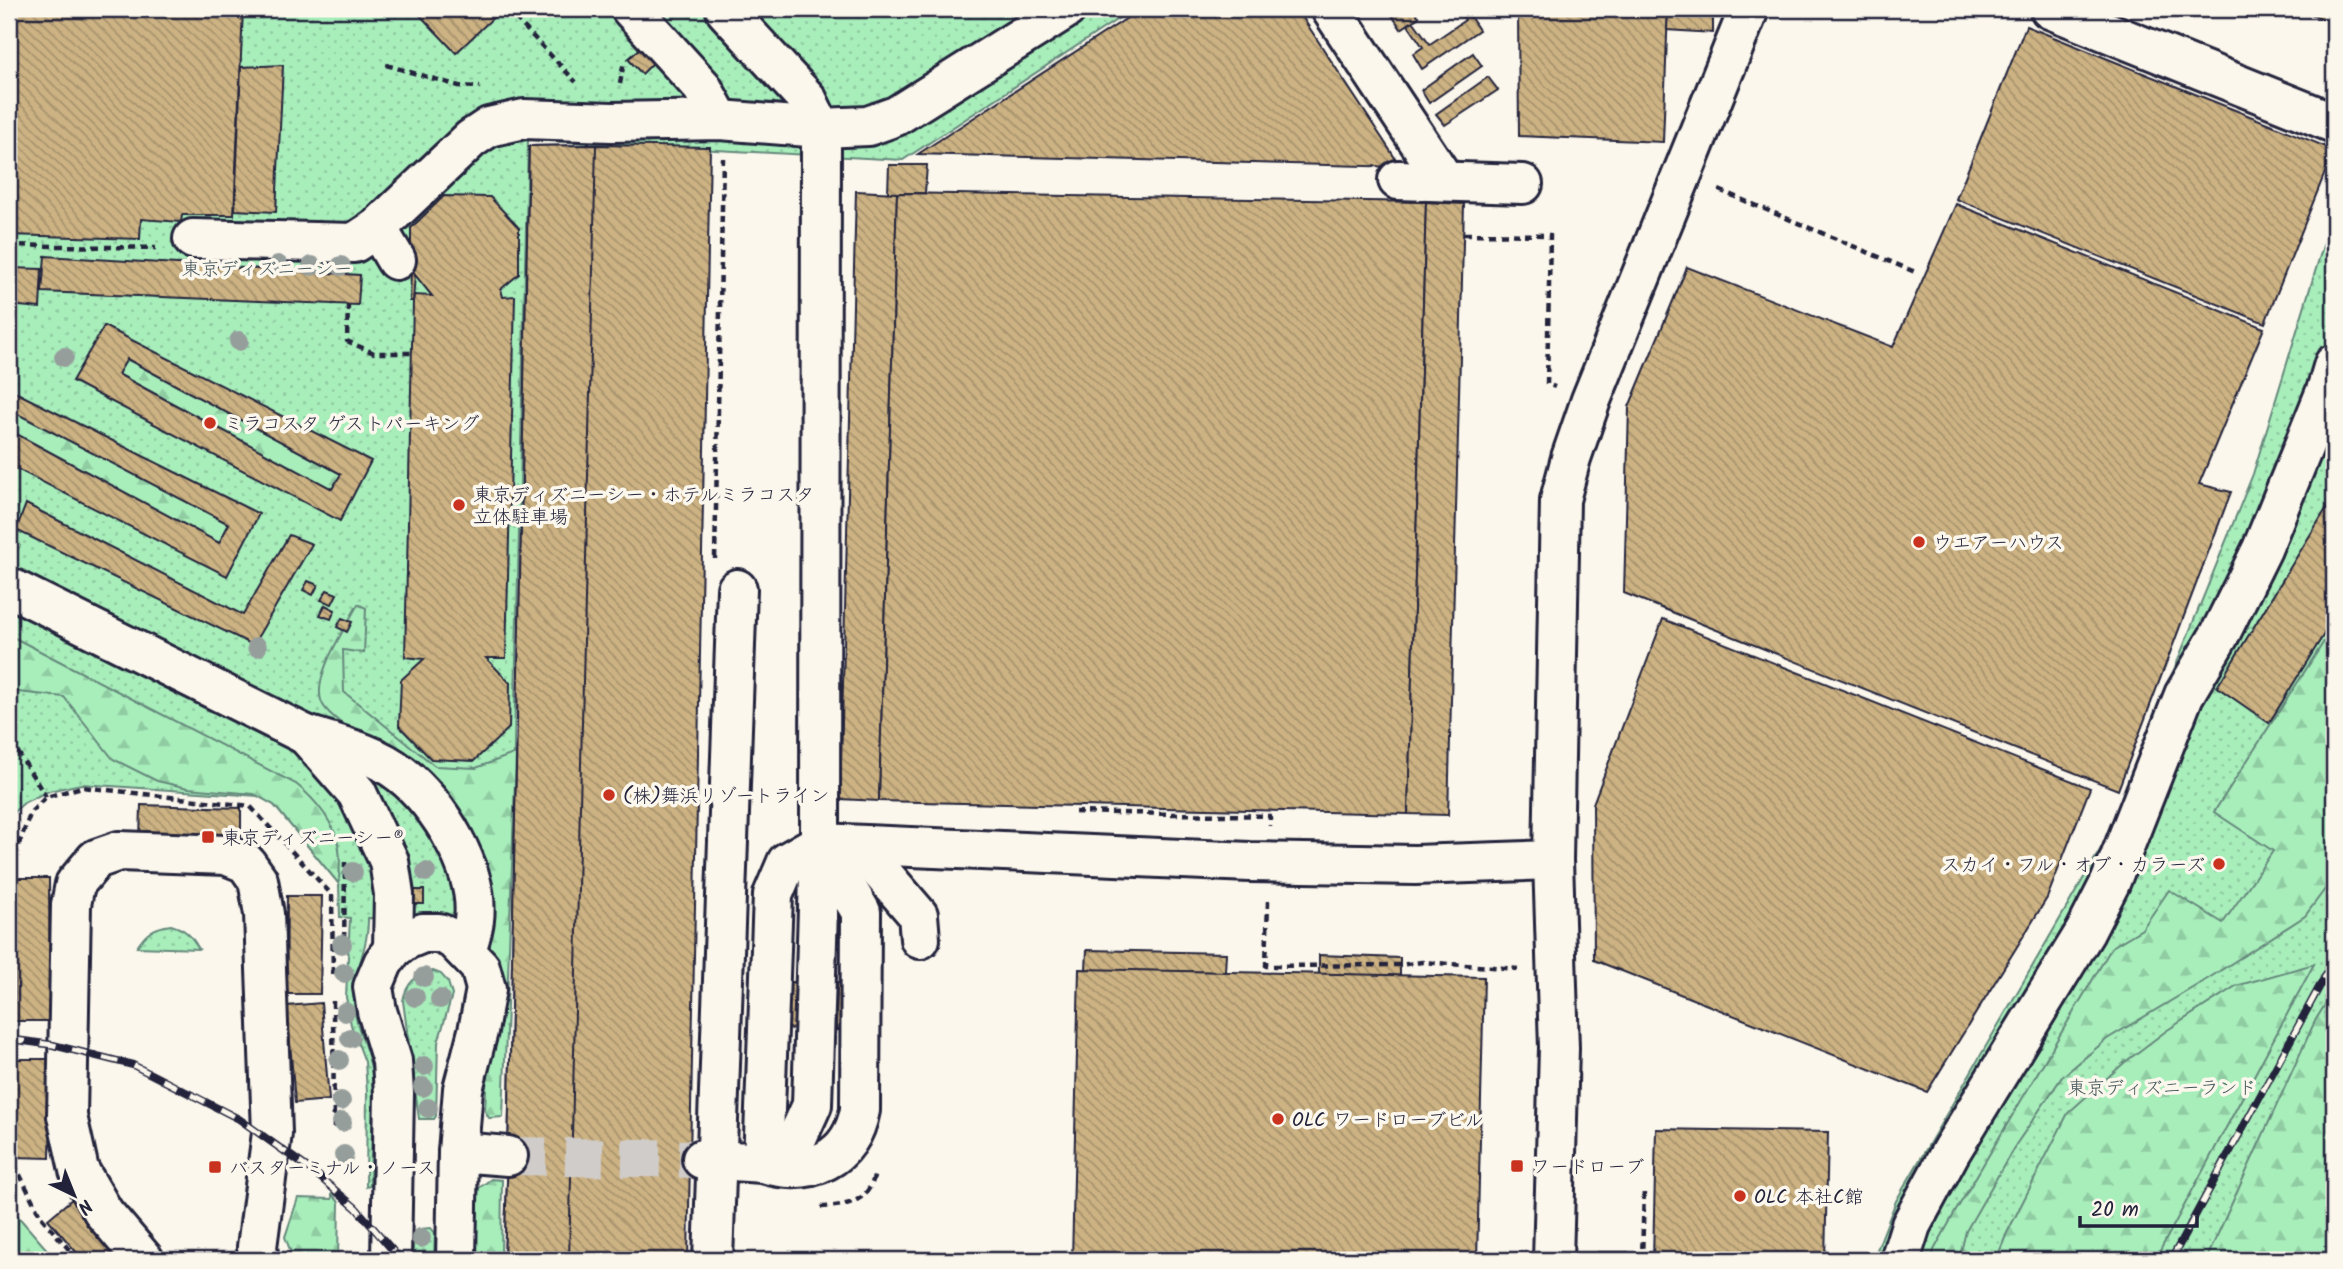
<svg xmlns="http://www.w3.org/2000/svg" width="2343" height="1269" font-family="Kalam,'Klee One',sans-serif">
<defs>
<pattern id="green-dots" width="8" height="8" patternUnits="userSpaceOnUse" patternTransform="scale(1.75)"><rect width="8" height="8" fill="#a8eebb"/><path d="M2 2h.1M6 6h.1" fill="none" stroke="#90cca2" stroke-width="1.8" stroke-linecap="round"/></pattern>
<pattern id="forest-firs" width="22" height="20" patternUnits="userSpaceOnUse" patternTransform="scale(1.75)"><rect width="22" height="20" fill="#a8eebb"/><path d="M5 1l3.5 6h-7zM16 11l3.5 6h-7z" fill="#90cca2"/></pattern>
<pattern id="building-back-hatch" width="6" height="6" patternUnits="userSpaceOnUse" patternTransform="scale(1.75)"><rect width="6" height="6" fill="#cdb383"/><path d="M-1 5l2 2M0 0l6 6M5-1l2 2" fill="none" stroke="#a6916c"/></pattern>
</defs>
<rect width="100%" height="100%" fill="#fbf7ec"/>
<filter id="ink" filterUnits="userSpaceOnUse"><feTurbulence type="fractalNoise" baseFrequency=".0143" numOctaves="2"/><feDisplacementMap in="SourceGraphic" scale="14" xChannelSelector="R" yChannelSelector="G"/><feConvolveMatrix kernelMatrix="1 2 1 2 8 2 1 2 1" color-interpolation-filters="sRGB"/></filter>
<g filter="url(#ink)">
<g fill="url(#green-dots)" stroke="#65887b" stroke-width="2">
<path d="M9 9H1133L903 160 528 140 510 921 456 917 452 919 368 918C369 947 353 972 354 1001 354 1027 369 1048 372 1074 375 1111 370 1149 370 1186L366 1187 367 1092 365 1062 351 1025 346 997 350 918 340 917 339 884 274 805 259 796 81 784 49 791 25 802 9 816Z"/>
<path d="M2334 210V1260H1873L1896 1201 2104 843 2253 474Z"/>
<path d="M171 925C185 929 191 935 199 949L137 947C146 933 154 927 171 925Z"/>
<path d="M433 971 441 974 448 982 452 995 438 1043 436 1116 434 1119H419L403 1001C406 984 415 974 433 971Z"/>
<path d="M431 1228 435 1233 434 1260H413V1234L419 1229Z"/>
</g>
<g fill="url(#forest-firs)" stroke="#65887b" stroke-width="2">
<path d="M127 359 341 474 332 489 118 374Z"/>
<path d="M16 413 229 524 219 543 9 430Z"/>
<path d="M358 604 366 608 364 653 343 650 344 692 435 766 476 768 516 753 503 1117 489 1118 485 1111 487 1067 499 1026 504 986 490 952 488 890 347 728C340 722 328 714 323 705 309 680 346 627 358 604Z"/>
<path d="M2334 626V877L2305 916 2209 978 2107 1039 2062 1077 2015 1146 1966 1231 1959 1260H1932L1934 1250 1954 1214 2112 947 2142 929 2169 890 2223 923 2273 851 2214 812Z"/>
<path d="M9 635 296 784C315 799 337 825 339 850 341 861 339 873 339 884L274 805 254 794 188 788 157 781 113 759 64 697 9 691Z"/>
<path d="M2314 964 2155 1260H1996L2007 1233 2068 1113 2125 1062 2166 1031 2236 986Z"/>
<path d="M2334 990V1260H2206L2315 1021Z"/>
<path d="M491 1179 502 1180 501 1260H476V1205L479 1188Z"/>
<path d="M332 1194 339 1202 338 1260H294L285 1237 298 1198 332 1199Z"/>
<path d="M9 1206 56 1260H30L9 1257Z"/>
</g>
<g fill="url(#building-back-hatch)" stroke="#22223b" stroke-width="2" fill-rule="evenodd">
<path d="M9 9H243L234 215H182L181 222 141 219 140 239 9 235Z"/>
<path d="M414 9H496L499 12 456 53Z"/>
<path d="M1141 9H1297L1401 167 918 154Z"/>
<path d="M1388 9H1413L1419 17 1401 29Z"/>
<path d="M1458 9H1465L1479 30 1422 69 1413 54 1423 47 1408 25 1413 21 1430 44 1465 20Z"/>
<path d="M1518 9H1668L1663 142 1519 136Z"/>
<path d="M1668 9H1713V33L1667 30Z"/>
<path d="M2298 9H2334V23Z"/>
<path d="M2026 26 2334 150 2265 323 1956 199Z"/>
<path d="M641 48 654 62 642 74 628 59Z"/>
<path d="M1473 53 1482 66 1429 103 1421 90Z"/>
<path d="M283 65 276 212 235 210 241 67Z"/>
<path d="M1488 77 1498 90 1445 125 1436 114Z"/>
<path d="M596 145 710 147 688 1260H504L508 1156 529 146Z"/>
<path d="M596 145 569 1260H504L508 1156 529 146Z"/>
<path d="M889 165H927L925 193H888Z"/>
<path d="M856 191 897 193 879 801 840 799Z"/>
<path d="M897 193 1426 202 1408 814 879 801Z"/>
<path d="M444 196 490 197 519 228V274L501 289 503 297 515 296 506 658H486L510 683 509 728 474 761 431 759 399 726 401 680 424 659 405 657 413 301 414 295 432 296 411 270V228Z"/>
<path d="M1426 202 1464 204 1448 815 1408 814Z"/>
<path d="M1956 204 2264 328 2199 484 2231 492 2118 790 1624 593 1629 407 1687 267 1893 347Z"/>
<path d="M45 256 360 275 358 305 42 292Z"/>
<path d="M9 268 42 269 40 308 9 305Z"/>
<path d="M411 270 415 274 413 301H410Z"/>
<path d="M104 326 371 461 340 521 72 381ZM127 359 341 474 332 489 118 374Z"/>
<path d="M9 389 259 514 227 576 9 465V430L219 543 229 524 16 413 9 427Z"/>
<path d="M2334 496V618L2269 723 2217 687Z"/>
<path d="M26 504 243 615 289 535 312 544 253 645 16 530Z"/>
<path d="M308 581 318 585 313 595 303 590Z"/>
<path d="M327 590 337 594 332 604 321 600Z"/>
<path d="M325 605 335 610 331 619 320 615Z"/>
<path d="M342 618 352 622 347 632 337 627Z"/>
<path d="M1663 619 2090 788 2047 898 1927 1092 1594 960 1593 804Z"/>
<path d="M141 805 241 808V844L140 840Z"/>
<path d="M15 878H49L50 1021H15Z"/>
<rect x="410" y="890" width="14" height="14"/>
<path d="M287 896H322L320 994H286Z"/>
<path d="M1087 950 1226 953 1225 972 1086 970Z"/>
<path d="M1319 955 1400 958V976L1319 974Z"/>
<path d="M1079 969 1484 977 1477 1260H1072Z"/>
<path d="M781 982H795L794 1029 780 1030Z"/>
<path d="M837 982 852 983 851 1030H836Z"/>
<path d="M321 1003 329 1100 295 1103 287 1006Z"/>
<path d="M15 1059H52L50 1158 13 1157Z"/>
<path d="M1656 1129 1828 1132 1825 1260H1653Z"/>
<path d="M72 1199 124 1260H83L48 1219Z"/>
<rect x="1598" y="1252" width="30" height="8"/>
</g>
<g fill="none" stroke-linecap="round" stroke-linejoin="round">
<path stroke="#d0ccc9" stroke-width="38" stroke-dasharray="38 19" stroke-linecap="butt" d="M508 1156 702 1159"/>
<defs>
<g id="minor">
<path d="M631 9 702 87 720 120"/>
<path d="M1331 9 1445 181"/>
<path d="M2050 9 2334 123"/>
<path d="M1398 180 1523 184"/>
<path d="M377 228 396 260"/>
<path d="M193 239 354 243 377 228 471 139 489 127 524 119 612 122 720 120 821 128 868 126 896 116 1066 9"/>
<path d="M9 587 306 735"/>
<path d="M820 843 861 912 860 1110C851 1159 810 1178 763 1163L773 895 787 862 820 843 1250 862 1415 865 1553 860"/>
<path d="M858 845 918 915 920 939"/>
<path d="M393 949 394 894 389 861 357 793 306 735C338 745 375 753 401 774 439 803 480 871 474 920 473 930 469 941 466 951"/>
<path d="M458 1152 508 1156"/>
<path d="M702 1159 763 1163 797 1138 812 1105 820 843 821 128 807 99 726 11 728 9"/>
<path d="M144 1260 104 1213 79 1170 67 1116 71 905 75 884 96 859 119 851 226 855 246 863 258 880 264 914 272 1133 257 1247 259 1260"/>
<path d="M391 1260 394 1093 392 1061 377 1011 373 987 383 963 393 949 406 940 423 933H439L453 939 480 967 486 989 478 1031 463 1089 458 1152 456 1260"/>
<path d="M713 1260 737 589"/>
<path d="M1553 1260 1559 1048 1553 860 1560 500 1571 458 1591 400 1749 9"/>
<path d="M1900 1260 1911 1225 1951 1151 2085 932 2110 883 2184 695 2220 634 2262 549 2326 391 2334 364"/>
</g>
</defs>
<use href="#minor" stroke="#22223b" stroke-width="44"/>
<g stroke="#22223b" stroke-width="4.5" stroke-dasharray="7 5" stroke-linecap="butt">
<path d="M507 9 576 82"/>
<path d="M1106 15 1115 9"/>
<path d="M386 65 459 86 480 87"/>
<path d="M620 84 624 61"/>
<path d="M1719 190 1915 272"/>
<path d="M1464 234 1550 235 1547 384 1555 387"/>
<path d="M9 245 156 248"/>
<path d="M348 304 347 341 374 353H412"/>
<path d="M9 541 20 547"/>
<path d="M715 559 723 158"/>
<path d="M9 743 16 749 46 797"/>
<path d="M1075 812 1270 816V826"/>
<path d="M1268 901 1266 966 1400 965 1422 962 1518 969"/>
<path d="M344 951 345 862"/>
<path d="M333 1001 334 1133"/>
<path d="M9 1024 13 860 31 812 46 797 82 787 250 806 332 895 333 978"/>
<path d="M9 1153 41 1217 78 1260"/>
<path d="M821 1207C847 1206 870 1202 875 1172"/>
<path d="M1642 1260 1644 1189"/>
</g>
<use href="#minor" stroke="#fbf7ec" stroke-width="38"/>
<defs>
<g id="rail">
<path d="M9 1039 53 1045 133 1065 239 1119 315 1173 356 1208 401 1260"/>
<path d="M2171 1260 2334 960"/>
</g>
</defs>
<use href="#rail" stroke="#22223b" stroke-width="8"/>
<use href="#rail" stroke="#fbf7ec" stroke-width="5" stroke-dasharray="16" stroke-linecap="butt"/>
</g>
<g fill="#969e9c">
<circle cx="278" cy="265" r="10"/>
<circle cx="312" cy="266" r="10"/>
<circle cx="341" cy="266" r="10"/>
<circle cx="239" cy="341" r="10"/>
<circle cx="64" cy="357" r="10"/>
<circle cx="257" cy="647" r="10"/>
<circle cx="353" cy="872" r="10"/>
<circle cx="426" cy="872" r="10"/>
<circle cx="342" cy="944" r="10"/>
<circle cx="344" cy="973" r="10"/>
<circle cx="424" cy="977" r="10"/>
<circle cx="415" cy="997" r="10"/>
<circle cx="440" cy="999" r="10"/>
<circle cx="345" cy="1012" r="10"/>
<circle cx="350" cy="1038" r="10"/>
<circle cx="339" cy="1060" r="10"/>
<circle cx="424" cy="1066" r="10"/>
<circle cx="423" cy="1087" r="10"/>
<circle cx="341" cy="1101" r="10"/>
<circle cx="428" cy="1108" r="10"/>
<circle cx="342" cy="1122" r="10"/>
<circle cx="344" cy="1155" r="10"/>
<circle cx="421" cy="1238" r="10"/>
</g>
</g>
<g fill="#c8321e" stroke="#fbf7ec" stroke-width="2.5">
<circle cx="210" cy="423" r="7"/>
<circle cx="459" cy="505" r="7"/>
<circle cx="1919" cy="542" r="7"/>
<circle cx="609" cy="795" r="7"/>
<rect x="201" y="830" width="14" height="14" rx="3.5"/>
<circle cx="2219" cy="864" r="7"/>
<circle cx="1278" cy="1119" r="7"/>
<rect x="1510" y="1159" width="14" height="14" rx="3.5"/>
<rect x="208" y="1160" width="14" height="14" rx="3.5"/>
<circle cx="1740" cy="1196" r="7"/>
</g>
<g text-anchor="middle" stroke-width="7" stroke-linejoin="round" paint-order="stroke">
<g font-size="19" fill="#44555b" stroke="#fbf7ec">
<text x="267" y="275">東京ディズニーシー</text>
<text x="2162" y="1094">東京ディズニーランド</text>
</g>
<g font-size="19" fill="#22223b" stroke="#fbf7ec" text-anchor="start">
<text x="224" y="430">ミラコスタ ゲストパーキング</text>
<text x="473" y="501">東京ディズニーシー・ホテルミラコスタ<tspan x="473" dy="22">立体駐車場</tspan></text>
<text x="1933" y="549">ウエアーハウス</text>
<text x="623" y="802">(株)舞浜リゾートライン</text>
<text x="222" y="844">東京ディズニーシー®</text>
<text x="2205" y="871" text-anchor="end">スカイ・フル・オブ・カラーズ</text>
<text x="1292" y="1126">OLC ワードローブビル</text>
<text x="1531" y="1173">ワードローブ</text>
<text x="229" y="1174">バスターミナル・ノース</text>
<text x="1754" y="1203">OLC 本社C館</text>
</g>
</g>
<rect width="2343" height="1269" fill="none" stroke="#fbf7ec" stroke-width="35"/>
<rect x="18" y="18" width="2308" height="1234" fill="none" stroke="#22223b" stroke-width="2.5" filter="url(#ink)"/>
<g transform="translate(74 1195) rotate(137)" stroke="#fbf7ec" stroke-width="5" paint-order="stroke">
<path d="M0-5L12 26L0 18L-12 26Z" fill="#22223b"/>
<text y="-10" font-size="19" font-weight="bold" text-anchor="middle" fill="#22223b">N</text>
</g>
<path d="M2080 1216v10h117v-10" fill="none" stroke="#22223b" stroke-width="3.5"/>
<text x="2091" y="1216" font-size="21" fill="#22223b" stroke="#fbf7ec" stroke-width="5" paint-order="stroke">20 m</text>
</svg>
